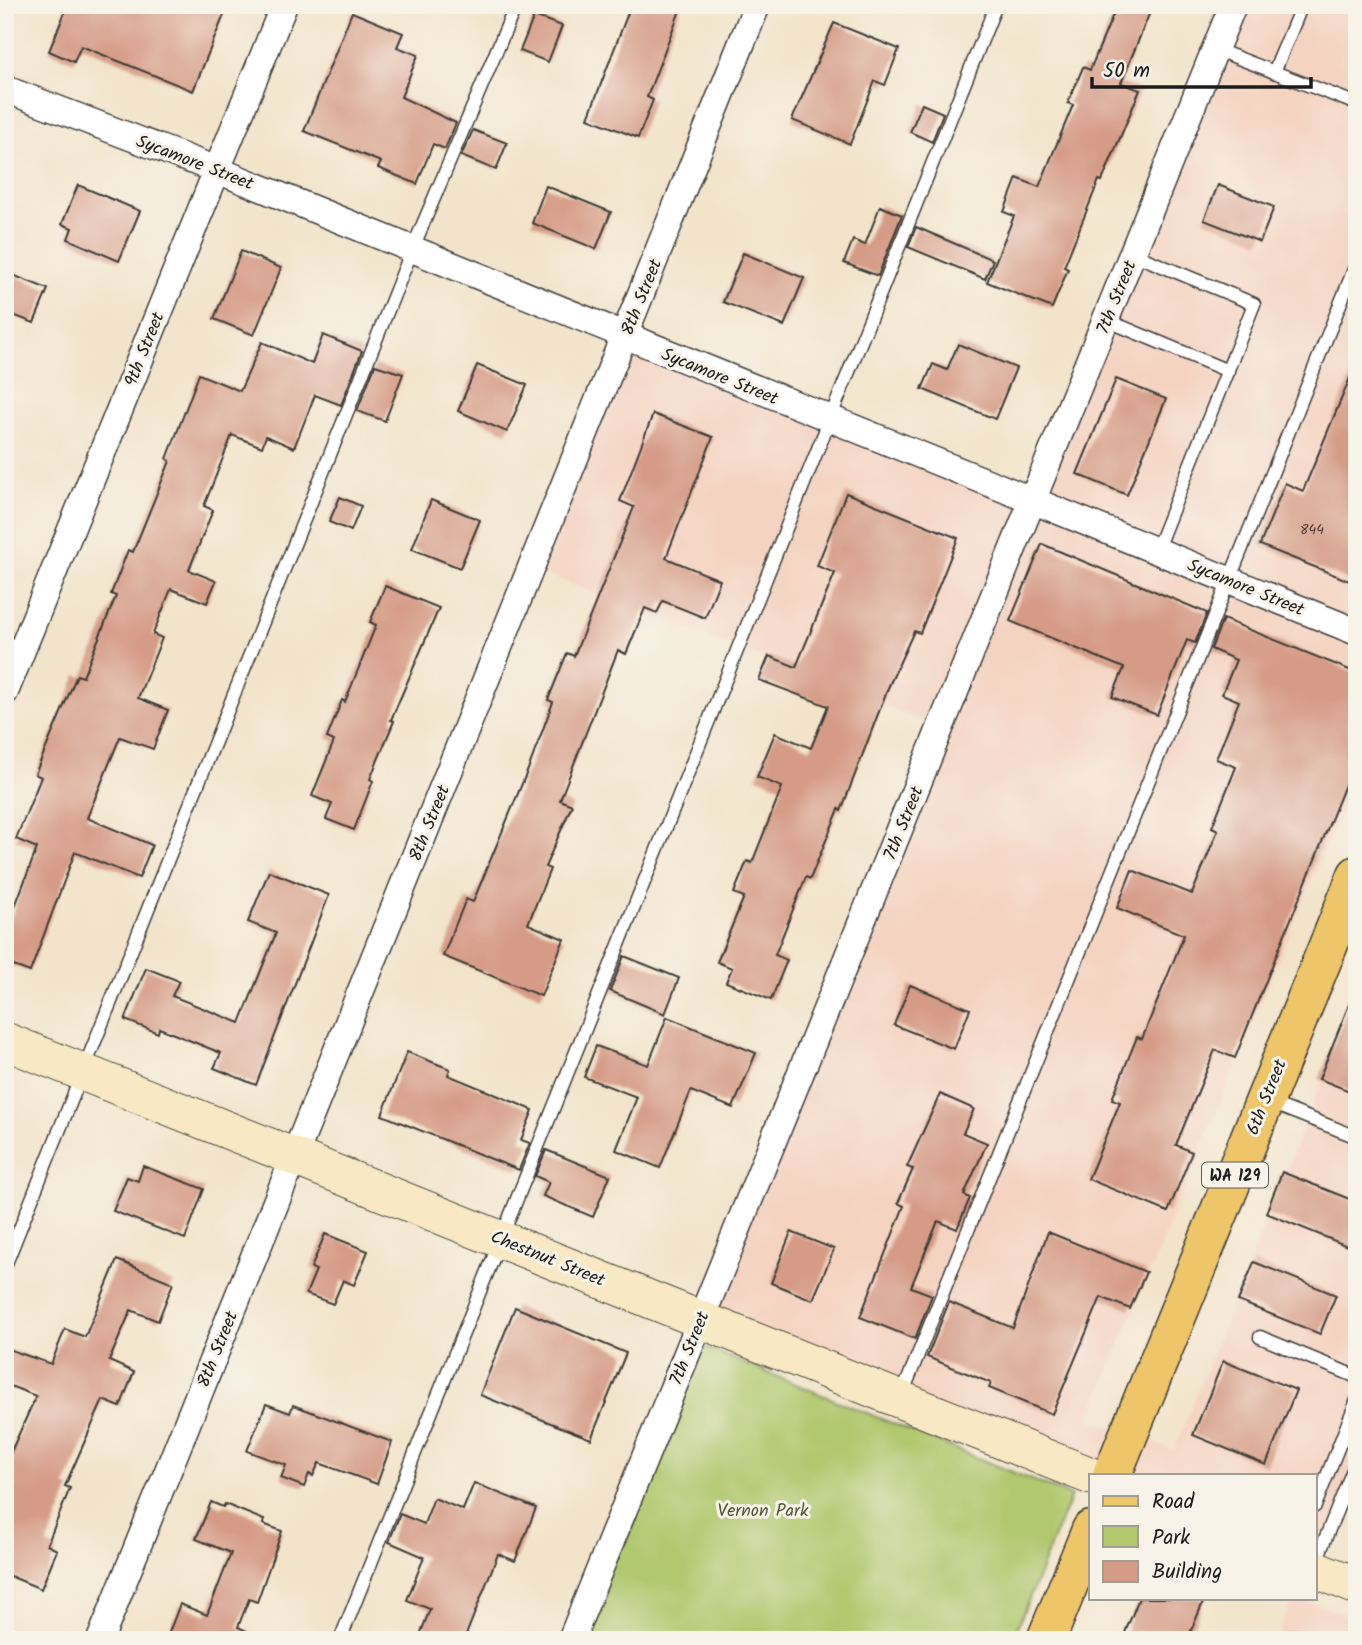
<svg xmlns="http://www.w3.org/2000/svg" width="1362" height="1645" font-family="Kalam,sans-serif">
<rect width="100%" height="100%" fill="#f7f3e8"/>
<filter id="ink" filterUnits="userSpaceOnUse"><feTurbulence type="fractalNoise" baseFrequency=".0143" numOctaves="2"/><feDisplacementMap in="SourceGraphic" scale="14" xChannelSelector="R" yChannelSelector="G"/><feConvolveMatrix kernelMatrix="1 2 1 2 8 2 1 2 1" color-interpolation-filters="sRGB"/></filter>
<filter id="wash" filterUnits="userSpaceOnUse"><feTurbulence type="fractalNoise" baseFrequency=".00686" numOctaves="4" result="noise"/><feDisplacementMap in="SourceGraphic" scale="28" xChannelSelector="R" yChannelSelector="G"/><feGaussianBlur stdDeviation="1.57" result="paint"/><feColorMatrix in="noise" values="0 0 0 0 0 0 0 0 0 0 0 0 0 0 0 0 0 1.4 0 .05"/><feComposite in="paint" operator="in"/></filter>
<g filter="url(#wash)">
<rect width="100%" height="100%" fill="#f2e4cb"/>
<g fill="#f4d3c1">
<path d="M1251 5H1357V771L1089 1419 1174 1450 1357 994V1475L1315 1569V1475H1091L701 1320 941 728 532 569 625 337 1033 502Z"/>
<path d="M1293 1598H1302L1357 1620V1640H1276Z"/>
</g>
<path fill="#b0c86e" stroke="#667245" stroke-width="2" d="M692 1342 1071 1496 1012 1640H571Z"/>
<g id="blocks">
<g fill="#d69b87">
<path d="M68 5H228L193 91 81 46 74 62 49 51Z"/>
<path d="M631 5H682L647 97 653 100 638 138 588 118Z"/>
<path d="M1117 5H1132L1150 12 1121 83 1140 90 1102 181 1099 180 1064 267 1068 269 1052 308 987 282 1014 216 1004 212 1017 178 1039 187 1073 105 1068 103 1083 67 1090 70Z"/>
<path d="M352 12 403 33 397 47 418 55 401 97 456 123 445 149 433 144 417 184 378 168 381 162 304 131Z"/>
<path d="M534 16 562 26 548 62 520 51Z"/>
<path d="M834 23 899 49 885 85 875 81 850 144 792 120Z"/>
<path d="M922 104 943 113 932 142 910 132Z"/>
<path d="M473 130 507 143 496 170 461 156Z"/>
<path d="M78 185 140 211 119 261 68 239 72 228 62 224Z"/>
<path d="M1218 185 1274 207 1260 242 1204 220Z"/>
<path d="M546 186 611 212 596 249 532 223Z"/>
<path d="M880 206 902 215 878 276 844 263 853 240 865 245Z"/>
<path d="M916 227 993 260 985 279 908 247Z"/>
<path d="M241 251 281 268 254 335 214 319Z"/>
<path d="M743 253 804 278 784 326 723 302Z"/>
<path d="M5 272 48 289 34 323 5 312Z"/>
<path d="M323 335 362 351 341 405 315 395 294 448 266 436 262 447 232 435 204 506 213 510 189 570 216 581 207 603 171 589 153 634 162 638 138 698 168 710 153 749 120 737 87 818 152 845 139 878 75 852 30 972 5 963V933L37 848 16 839 41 777 35 774 77 675 83 677 116 596 111 594 128 550 133 552 170 461 167 459 199 374 240 391 262 342 312 364Z"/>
<path d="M958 344 1016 368 995 419 922 389 933 364 947 370Z"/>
<path d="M1357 361V584L1260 545 1285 483 1303 491Z"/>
<path d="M375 365 403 374 385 421 357 411Z"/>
<path d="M477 365 527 385 507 432 458 411Z"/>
<path d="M1116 379 1166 399 1127 495 1077 474Z"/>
<path d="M653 414 713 437 666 558 720 580 705 618 663 601 657 613 645 608 626 654 618 650 560 800 572 805 545 867 550 869 528 924 564 939 541 996 443 956 466 899 473 902 529 767 553 702 548 700 567 653 574 656 634 507 620 501Z"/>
<path d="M846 493 958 538 920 633 914 631 888 688 841 811 839 809 810 879 806 877 775 955 787 960 771 1000 726 982 732 968 717 962 744 897 734 893 747 861 752 863 782 787 757 777 775 733 811 748 828 706 759 680 769 656 796 667 835 573 817 566Z"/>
<path d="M340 497 361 506 351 531 329 522Z"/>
<path d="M431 500 480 520 460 568 412 549Z"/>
<path d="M1042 544 1207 613 1195 643 1187 640 1157 715 1112 697 1124 668 1010 621Z"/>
<path d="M385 586 439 608 391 720 394 721 370 779 373 781 354 830 326 819 332 804 312 796 334 741 327 738 342 700 345 702 376 625 370 622Z"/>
<path d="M1223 619 1357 673V755L1235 1058 1215 1050 1176 1145 1192 1152 1168 1212 1088 1179 1120 1102 1112 1099 1137 1037 1142 1039 1184 935 1117 908 1132 870 1192 894 1218 830 1212 827 1236 767 1216 759 1239 701 1222 694 1236 660 1211 649Z"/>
<path d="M269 871 329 895 256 1085 214 1068 221 1053 159 1028 158 1033 125 1020 146 968 179 981 172 996 240 1023 276 933 248 922Z"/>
<path d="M624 956 679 978 665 1014 610 991Z"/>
<path d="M910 985 970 1009 954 1049 894 1025Z"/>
<path d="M1356 987H1357V1094L1319 1079Z"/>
<path d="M667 1017 756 1053 733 1108 691 1091 660 1168 616 1150 637 1097 584 1077 596 1046 648 1065Z"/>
<path d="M407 1052 450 1069 448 1075 533 1110 521 1140 530 1143 519 1170 382 1115Z"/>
<path d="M940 1094 974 1109 963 1133 987 1143 964 1195 970 1198 957 1229 938 1221 911 1287 932 1295 915 1339 860 1317 904 1206 898 1203 913 1169 907 1167Z"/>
<path d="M546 1150 610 1176 593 1217 543 1196 549 1182 535 1176Z"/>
<path d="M143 1166 204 1189 185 1239 113 1211 127 1177 138 1181Z"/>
<path d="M1282 1172 1357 1202V1250L1266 1213Z"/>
<path d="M791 1232 834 1249 813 1300 771 1283Z"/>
<path d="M1048 1232 1146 1272 1130 1309 1101 1297 1052 1414 989 1388 991 1383 927 1357 949 1302 1013 1328Z"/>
<path d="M325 1234 368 1251 354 1285 343 1280 333 1304 306 1294 316 1270 311 1268Z"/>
<path d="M117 1260 173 1283 158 1321 131 1310 109 1361 134 1372 120 1407 103 1400 65 1486 70 1488 47 1545 57 1550 41 1589 5 1574V1465L36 1396 5 1384V1348L51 1364 65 1329 85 1337Z"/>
<path d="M1254 1262 1336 1295 1320 1334 1238 1301Z"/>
<path d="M515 1307 626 1353 591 1439 480 1395Z"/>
<path d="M1223 1361 1296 1390 1266 1465 1193 1435Z"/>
<path d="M266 1404 290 1413 293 1405 392 1442 377 1484 319 1463 313 1476 309 1474 304 1487 281 1478 286 1465 247 1451Z"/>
<path d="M474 1483 536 1508 515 1561 498 1554 464 1640H418L430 1609 407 1600 424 1557 389 1542 400 1514 424 1524 434 1498 463 1510Z"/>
<path d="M211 1502 223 1507 225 1504 264 1520 263 1524 282 1531 257 1602 249 1599 238 1627 266 1640H166L180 1604 207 1615 231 1553 196 1539Z"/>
<path d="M1139 1598H1205L1187 1640H1122Z"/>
</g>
</g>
</g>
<g filter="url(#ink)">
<use href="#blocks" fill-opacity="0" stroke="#3c3a36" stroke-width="2"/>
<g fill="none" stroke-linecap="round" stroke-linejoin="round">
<defs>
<g id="lane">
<path d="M1215 49 1357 104"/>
<path d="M1274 72 1302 5"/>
<path d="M1133 254 1254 304 1156 551"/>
<path d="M1106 320 1228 371"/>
<path d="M1268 1102 1357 1137"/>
<path d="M5 1266 412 250 516 5"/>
<path d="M1260 1337 1357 1377"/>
<path d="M901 1397 1357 262"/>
<path d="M1315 1506 1357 1400"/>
<path d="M1315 1564 1357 1460"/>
<path d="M340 1640 996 5"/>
</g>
<g id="street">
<path d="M5 89 217 170 1357 632"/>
<path d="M5 692 284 5"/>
<path d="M100 1640 757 5"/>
<path d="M571 1640 1233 5"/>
</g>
<g id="secondary">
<path d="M5 1041 1091 1476"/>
<path d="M1315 1569 1357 1586"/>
</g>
<g id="primary">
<path d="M1112 1475 1357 875"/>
<path d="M1046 1640 1091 1530"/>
</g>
</defs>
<use href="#lane" stroke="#3c3a36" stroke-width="15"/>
<use href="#street" stroke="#3c3a36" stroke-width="29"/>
<use href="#secondary" stroke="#3c3a36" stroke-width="39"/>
<use href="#primary" stroke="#3c3a36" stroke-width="41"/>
<use href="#lane" stroke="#fff" stroke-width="12"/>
<use href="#street" stroke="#fff" stroke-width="26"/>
<use href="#secondary" stroke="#f8e8c3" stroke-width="37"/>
<use href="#primary" stroke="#eec569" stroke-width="38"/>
</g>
</g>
<g text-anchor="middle" stroke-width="6" stroke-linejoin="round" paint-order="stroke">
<g font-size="14" fill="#4a3c37">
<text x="1312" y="534">844</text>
</g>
<rect fill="#f7f3e8" stroke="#5e5c59" stroke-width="2" x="1202" y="1162.5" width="66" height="25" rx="5"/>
<g font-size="16" font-weight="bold" fill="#1c1c1c">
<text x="1235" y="1181">WA 129</text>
</g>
<g font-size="18" fill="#1c1c1c" stroke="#f7f3e8">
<text transform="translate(195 162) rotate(21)" y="6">Sycamore Street</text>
<text transform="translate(641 297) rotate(-68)" y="6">8th Street</text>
<text transform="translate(1116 297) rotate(-68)" y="6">7th Street</text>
<text transform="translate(144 349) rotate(-68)" y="6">9th Street</text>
<text transform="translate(720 376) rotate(22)" y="6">Sycamore Street</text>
<text transform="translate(1246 587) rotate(22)" y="6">Sycamore Street</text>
<text transform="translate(429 823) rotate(-68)" y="6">8th Street</text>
<text transform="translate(903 823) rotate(-68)" y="6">7th Street</text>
<text transform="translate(1266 1097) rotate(-68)" y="6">6th Street</text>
<text transform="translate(548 1258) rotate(22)" y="6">Chestnut Street</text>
<text transform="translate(689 1348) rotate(-68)" y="6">7th Street</text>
<text transform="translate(217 1349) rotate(-68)" y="6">8th Street</text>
</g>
<g font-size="18" fill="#505839" stroke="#f7f3e8">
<text x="763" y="1516">Vernon Park</text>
</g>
</g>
<rect width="1362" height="1645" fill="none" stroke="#f7f3e8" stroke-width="28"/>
<rect x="1089" y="1474" width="228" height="126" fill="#f7f3e8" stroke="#9f9d96" stroke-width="2"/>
<rect x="1103" y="1496" width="35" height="10" fill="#eec569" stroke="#9f9d96" stroke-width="2"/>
<text x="1152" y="1508" font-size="21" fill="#1c1c1c">Road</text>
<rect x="1103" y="1526" width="35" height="21" fill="#b0c86e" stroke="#9f9d96" stroke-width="2"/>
<text x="1152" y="1544" font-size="21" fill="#1c1c1c">Park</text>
<rect x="1103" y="1561" width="35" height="21" fill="#d69b87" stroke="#9f9d96" stroke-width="2"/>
<text x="1152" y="1578" font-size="21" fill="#1c1c1c">Building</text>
<path d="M1092 77v10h219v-10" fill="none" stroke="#1c1c1c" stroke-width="3.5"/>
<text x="1103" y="77" font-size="21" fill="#1c1c1c" stroke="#f7f3e8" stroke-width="5" paint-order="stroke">50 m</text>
</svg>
